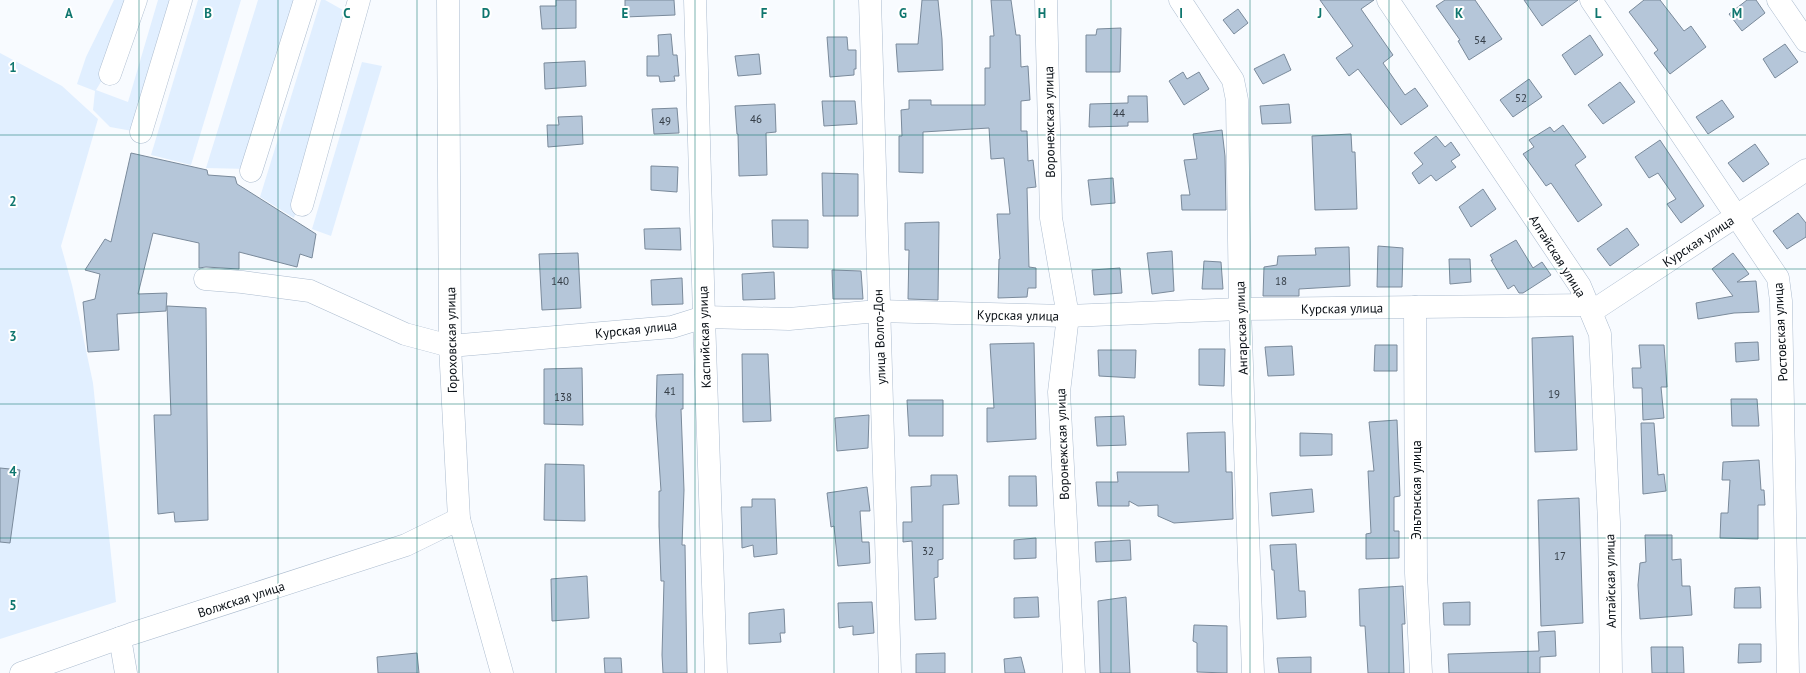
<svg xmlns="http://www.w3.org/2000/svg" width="1806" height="673" font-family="'PT Sans',sans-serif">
<rect width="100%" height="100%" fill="#f8fbff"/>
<g fill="#e1efff">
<path d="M114 0H134L111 65 96 90 128 102 158 0H176L138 132 110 127 93 110 95 91 77 84 86 57Z"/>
<path d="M198 0H241L191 165 151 155Z"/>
<path d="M258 0H299L248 169 206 168Z"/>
<path d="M321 0H325L359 19 294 218 260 197Z"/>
<path d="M0 53 62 86 98 119 61 246 72 285 93 383 116 602 0 639Z"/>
<path d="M362 62 382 66 331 236 312 229Z"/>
</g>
<g fill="#b5c6d9" stroke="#7a8a9b">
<path d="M556 0H576V28L542 29 540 6H556Z"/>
<path d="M625 0H674L675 15 625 17Z"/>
<path d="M922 0H938L942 39 943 70 898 72 896 44H918Z"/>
<path d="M991 0H1011L1016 35H1020L1021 67 1028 66 1030 100 1021 101V131H1027L1028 161 1033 160 1036 187 1027 188 1029 267 1036 268V288H1028L1027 297 998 298 999 259H1000L997 214H1010L1004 158 991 159 989 128 923 132V173L899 172V136H902L901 110 909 109V100H931V105H985V68H990V36H994Z"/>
<path d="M1320 0H1374L1361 9 1393 55 1383 63 1405 95 1415 88 1428 106 1401 125 1358 69 1349 76 1336 58 1353 46Z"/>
<path d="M1445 0H1475L1502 39 1469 60 1458 41 1460 40 1436 6Z"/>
<path d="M1524 0H1578L1542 26Z"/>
<path d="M1644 0H1660L1684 31 1691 26 1706 47 1670 74 1654 53 1658 50 1629 12Z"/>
<path d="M1747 0H1756L1765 13 1742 31 1729 14Z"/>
<path d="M1238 9 1248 23 1234 34 1223 20Z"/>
<path d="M1121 28 1120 72H1086V35H1096L1097 29Z"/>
<path d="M671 34 673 55H677L679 76H674L675 81 660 82 659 76H647V56H659L658 35Z"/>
<path d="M1590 35 1603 55 1575 75 1562 55Z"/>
<path d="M827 37H847L848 50H856V69H854V75L830 77Z"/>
<path d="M1785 44 1798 62 1775 78 1763 59Z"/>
<path d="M759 54 761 74 738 76 735 56Z"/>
<path d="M1284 54 1291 70 1263 84 1254 69Z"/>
<path d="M585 61 586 86 545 89 544 63Z"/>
<path d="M1183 72 1187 79 1199 72 1209 89 1184 105 1169 81Z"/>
<path d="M1529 79 1542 97 1513 117 1500 100Z"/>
<path d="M1620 82 1635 102 1603 124 1588 105Z"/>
<path d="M1128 96H1147L1148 122H1128V126L1089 127 1090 104 1128 103Z"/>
<path d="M1722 100 1734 117 1708 134 1696 117Z"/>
<path d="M822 101H855L857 124 824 126Z"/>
<path d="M775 104 776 132 766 133 767 175 739 176 738 134H737L735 106Z"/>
<path d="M1289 104 1291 123 1262 124 1260 106Z"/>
<path d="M677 108 679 133 654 134 652 109Z"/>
<path d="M582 116 583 144 548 147 547 125H559L558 117Z"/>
<path d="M1563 125 1586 157 1575 165 1602 205 1578 222 1551 183 1546 186 1523 154 1534 147 1529 140 1550 127 1554 132Z"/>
<path d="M1222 130 1225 156 1226 210H1182L1181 195H1190L1184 160 1197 159 1193 134Z"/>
<path d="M1351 134 1352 152H1355L1357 209 1315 210 1312 136Z"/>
<path d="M1436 136 1445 147 1451 142 1460 155 1451 161 1456 167 1436 181 1431 175 1419 184 1412 173 1423 164 1414 153Z"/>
<path d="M1660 140 1704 206 1681 223 1667 204 1676 199 1658 173 1649 178 1635 157Z"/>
<path d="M1755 144 1769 164 1743 182 1728 163Z"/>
<path d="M131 153 207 170 208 175 235 177 237 184 245 189 316 234 312 258 300 254 297 267 239 252V269L206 267 199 268V243L153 233 138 294 167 293 166 311 117 314 119 350 88 352 83 302 95 299 100 274 85 270 105 239 111 242Z"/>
<path d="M651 166 678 167 677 192 651 190Z"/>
<path d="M822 173 858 174V216H823Z"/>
<path d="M1113 178 1115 203 1091 205 1088 180Z"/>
<path d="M1483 189 1496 209 1471 227 1459 207Z"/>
<path d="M1798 213 1806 223V237L1787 249 1773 231Z"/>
<path d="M772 220H808V248L773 247Z"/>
<path d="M939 222 938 300 908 299 909 250H905V223Z"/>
<path d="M680 228 681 250 645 249 644 229Z"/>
<path d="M1627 228 1639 245 1610 266 1597 249Z"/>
<path d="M1516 240 1533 268 1542 262 1551 275 1523 293H1519L1514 285 1508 289 1491 260H1493L1490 255Z"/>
<path d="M1378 246 1403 248 1402 287H1377Z"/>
<path d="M1349 247 1350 286 1299 289V296H1263L1264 267 1277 265 1278 256 1316 255 1315 248Z"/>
<path d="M1172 251 1174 291 1152 294 1147 253Z"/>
<path d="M578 253 581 308 542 310 539 254Z"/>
<path d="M1733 253 1749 274 1737 282 1756 281 1759 312 1734 313 1698 319 1696 303 1733 296 1712 269Z"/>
<path d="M1449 259H1470L1471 282 1450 284Z"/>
<path d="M1204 261 1221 262 1223 289H1202Z"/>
<path d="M1120 268 1122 293 1094 295 1092 270Z"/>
<path d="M832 270 861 271 863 299H833Z"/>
<path d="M774 272 775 299 743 300 742 274Z"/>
<path d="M682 278 683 304 652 305 651 280Z"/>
<path d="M167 306 206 308 208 520 175 522 174 512 158 514 154 415H171Z"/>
<path d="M1573 336 1577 450 1535 452 1532 338Z"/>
<path d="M1758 342 1759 360 1736 362 1735 343Z"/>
<path d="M1034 343 1036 439 987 442V408H994L990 344Z"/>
<path d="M1375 345H1397V371H1374Z"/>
<path d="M1639 345H1664L1667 387H1661L1664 418 1643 420 1642 388H1633L1632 368H1641Z"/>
<path d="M1292 346 1294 375 1268 376 1265 347Z"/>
<path d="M1199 349H1225L1224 386 1199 385Z"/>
<path d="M1098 350H1136L1135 378 1099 376Z"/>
<path d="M742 354H768L771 421 743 422Z"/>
<path d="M582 368 583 425 544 424V369Z"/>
<path d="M683 374V409H681L684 490 682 545H685L687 673H663L662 655 664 581H661L659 526V491H661L656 416 657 375Z"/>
<path d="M1731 399H1757L1759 426H1732Z"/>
<path d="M907 400H943V436H909Z"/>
<path d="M869 415 868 448 837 451 835 418Z"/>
<path d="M1124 416 1126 445 1097 446 1095 417Z"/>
<path d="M1397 420 1400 496 1394 497V531H1399V558L1366 559V534L1371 533 1368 471H1374L1369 422Z"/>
<path d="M1641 423H1654L1658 475 1664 474 1666 491 1643 494Z"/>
<path d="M1225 432 1226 472H1232L1233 519 1174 523 1158 516V505L1138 506 1129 501V506H1098L1096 482H1118L1117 472H1189L1187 433Z"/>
<path d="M1300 433 1332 434V455L1300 456Z"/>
<path d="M1759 460 1761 490H1764L1765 505H1758V539L1720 538 1721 513H1728L1730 480H1722L1723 462Z"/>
<path d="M545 464 584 465 585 521 544 520Z"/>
<path d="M0 468 20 470 10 543 0 542Z"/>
<path d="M931 475H957L959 504 943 505V559L938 560V577L934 578 936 619 915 620 912 541 903 542V522H912L911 487 931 486Z"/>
<path d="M1009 476H1036L1037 506H1009Z"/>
<path d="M867 487 870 511H860L862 542H869L870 563 838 566 834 526 831 527 827 493Z"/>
<path d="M1312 489 1314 512 1272 516 1270 493Z"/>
<path d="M1579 498 1583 623 1541 626 1538 500Z"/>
<path d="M752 499H775L777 554 754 557 753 545 742 548 741 507H752Z"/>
<path d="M1645 535H1672V560L1681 559 1682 586H1690L1692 615 1640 619 1638 585 1640 563 1646 562Z"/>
<path d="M1036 538V558L1014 559V540Z"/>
<path d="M1130 540 1131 560 1096 562 1095 542Z"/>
<path d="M1296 544 1299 591H1305L1306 617 1277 619 1274 570H1272L1270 545Z"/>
<path d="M587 576 589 618 552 621 551 579Z"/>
<path d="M1403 586 1405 624H1402L1404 673H1368L1365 626H1360L1359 589Z"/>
<path d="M1760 587 1761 608H1734L1735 588Z"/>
<path d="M1038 597 1039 617 1014 618V598Z"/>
<path d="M1126 597 1130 673H1100L1098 601Z"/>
<path d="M872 602 874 633 853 635V626L839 628 838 603Z"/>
<path d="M1470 602V625H1444L1443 603Z"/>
<path d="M784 609 785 633H780L781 642 749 644V613Z"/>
<path d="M1194 625 1227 626V673L1197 672V643L1193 641Z"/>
<path d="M1555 631 1556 656 1540 657V673H1449L1448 654 1539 651 1538 632Z"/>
<path d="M1739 644H1761V662L1738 663Z"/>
<path d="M1651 647H1683L1684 673H1652Z"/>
<path d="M417 653 419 673H378L377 657Z"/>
<path d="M945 653V673H916V654Z"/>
<path d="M1021 657 1025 673H1005L1004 659Z"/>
<path d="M1311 657V673H1279L1277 658Z"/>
<path d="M604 658H621L622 673H605Z"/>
</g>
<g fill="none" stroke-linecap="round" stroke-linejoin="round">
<defs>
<g id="minor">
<path d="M448 0 450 346 459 519 502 673"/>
<path d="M695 0 704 317 716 673"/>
<path d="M870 0 890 673"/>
<path d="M1046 0 1051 218 1068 316 1059 392 1074 673"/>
<path d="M1180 0 1233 80 1237 100 1240 309 1253 673"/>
<path d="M1388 0 1580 286 1600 334 1609 522 1611 673"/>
<path d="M1591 0 1778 278 1781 301 1788 673"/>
<path d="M1778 0 1806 41"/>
<path d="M110 74 136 0"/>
<path d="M141 132 181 0"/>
<path d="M251 171 305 0"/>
<path d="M302 205 359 0"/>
<path d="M205 279 242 282 310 291 405 334 450 346 672 327 704 317 789 319 878 311 1068 316 1240 309 1588 305"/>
<path d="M1415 307 1416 573 1421 673"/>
<path d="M1591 312 1806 170"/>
<path d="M120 638 126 673"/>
<path d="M21 673 131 634 406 545 459 519"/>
</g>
</defs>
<use href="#minor" stroke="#acbccf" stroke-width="23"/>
<use href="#minor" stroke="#fff" stroke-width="22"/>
</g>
<path fill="none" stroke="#0f766e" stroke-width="1" stroke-opacity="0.55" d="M139 0V673M278 0V673M417 0V673M556 0V673M695 0V673M834 0V673M972 0V673M1111 0V673M1250 0V673M1389 0V673M1528 0V673M1667 0V673M0 135H1806M0 269H1806M0 404H1806M0 538H1806"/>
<g text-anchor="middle" stroke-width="4" stroke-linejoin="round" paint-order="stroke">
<g font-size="11" fill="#333c45">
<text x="1480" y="44">54</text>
<text x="1521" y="102">52</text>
<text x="1119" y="117">44</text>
<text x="756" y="123">46</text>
<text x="665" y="125">49</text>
<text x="560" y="285">140</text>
<text x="1281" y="285">18</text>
<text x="670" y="395">41</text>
<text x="1554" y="398">19</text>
<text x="563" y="401">138</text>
<text x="928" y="555">32</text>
<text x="1560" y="560">17</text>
</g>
<g font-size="13" fill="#080e14" stroke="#fff">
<text transform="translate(1049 122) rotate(-91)" y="5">Воронежская улица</text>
<text transform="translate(1698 241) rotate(-33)" y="5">Курская улица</text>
<text transform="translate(1558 256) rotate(58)" y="5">Алтайская улица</text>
<text transform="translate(1342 308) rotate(-1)" y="5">Курская улица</text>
<text transform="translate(1018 315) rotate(1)" y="5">Курская улица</text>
<text transform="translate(1241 328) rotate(-92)" y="5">Ангарская улица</text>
<text transform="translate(636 329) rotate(-6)" y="5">Курская улица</text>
<text transform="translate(1780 332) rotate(-93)" y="5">Ростовская улица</text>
<text transform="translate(704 337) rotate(-92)" y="5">Каспийская улица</text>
<text transform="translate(879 337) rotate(-92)" y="5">улица Волго-Дон</text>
<text transform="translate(451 340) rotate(-91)" y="5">Гороховская улица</text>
<text transform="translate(1062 444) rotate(-92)" y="5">Воронежская улица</text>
<text transform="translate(1416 490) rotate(-90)" y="5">Эльтонская улица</text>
<text transform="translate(1610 581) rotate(-91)" y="5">Алтайская улица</text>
<text transform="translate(241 599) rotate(-18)" y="5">Волжская улица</text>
</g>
</g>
<g font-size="13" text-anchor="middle" font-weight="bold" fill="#0f766e" stroke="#fff" stroke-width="4" stroke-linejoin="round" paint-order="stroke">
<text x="69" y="18">A</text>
<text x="208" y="18">B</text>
<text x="347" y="18">C</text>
<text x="486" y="18">D</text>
<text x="625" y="18">E</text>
<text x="764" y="18">F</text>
<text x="903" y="18">G</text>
<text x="1042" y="18">H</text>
<text x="1181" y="18">I</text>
<text x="1320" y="18">J</text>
<text x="1459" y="18">K</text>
<text x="1598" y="18">L</text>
<text x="1737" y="18">M</text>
<text x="13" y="72">1</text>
<text x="13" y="206">2</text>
<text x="13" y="341">3</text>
<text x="13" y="476">4</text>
<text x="13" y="610">5</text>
</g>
</svg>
